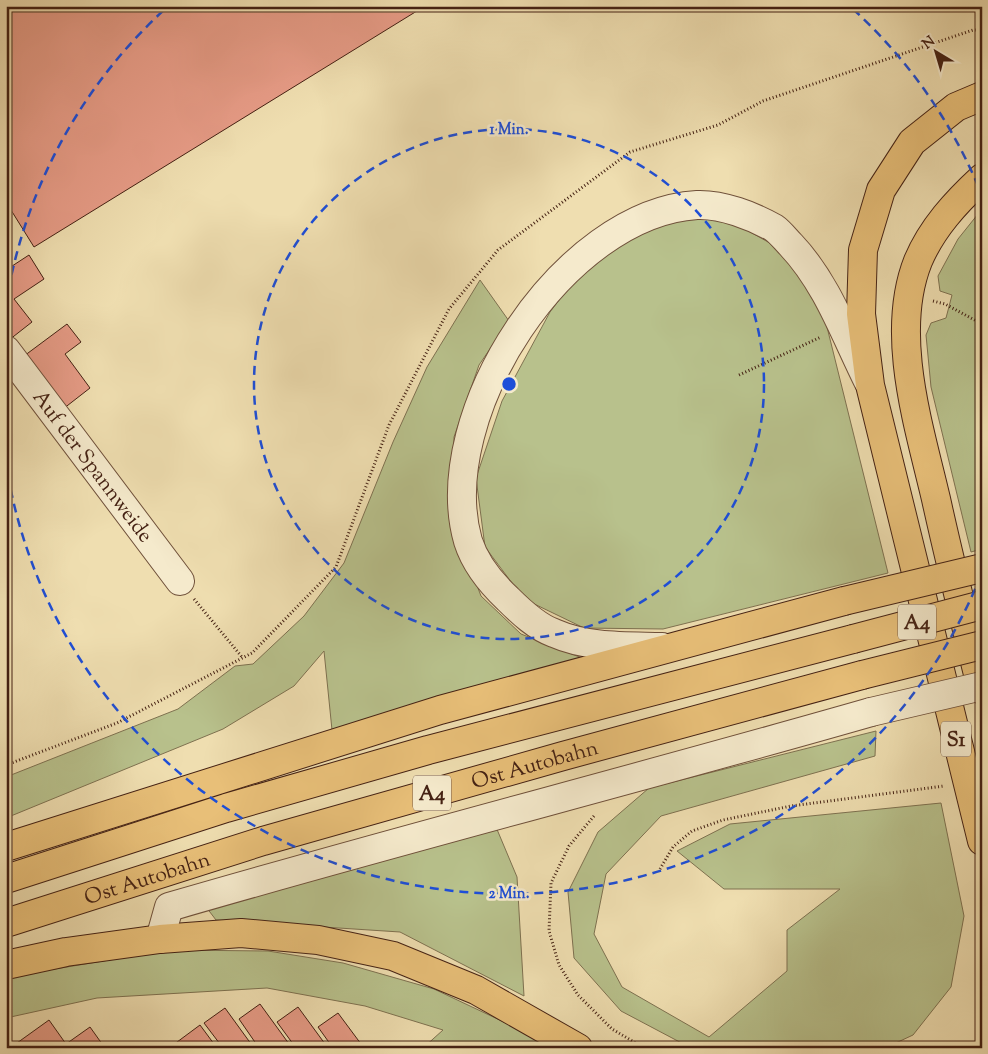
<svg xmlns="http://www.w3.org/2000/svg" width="988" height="1054" font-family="'Sorts Mill Goudy',serif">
<rect width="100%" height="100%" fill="#efdeb0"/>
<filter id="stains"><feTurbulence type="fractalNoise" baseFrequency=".004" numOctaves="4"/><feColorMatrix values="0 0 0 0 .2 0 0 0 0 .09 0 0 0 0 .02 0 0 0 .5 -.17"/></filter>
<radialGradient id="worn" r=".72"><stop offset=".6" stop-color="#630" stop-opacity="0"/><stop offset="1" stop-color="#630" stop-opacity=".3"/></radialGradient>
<g fill="#b8c18c" stroke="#7e7150">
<path d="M982 209V549L971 552 931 387 926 335 931 323 946 318 952 295 940 291 938 276 958 239Z"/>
<path d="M684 219 729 220 768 242 799 268 826 323 888 573 663 629 584 628 524 599 485 547 476 478 502 401 550 312 575 279 609 248 646 229Z"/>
<path d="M480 280 509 321 479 365 454 437 453 523 481 596 521 634 582 658 332 730 324 651 294 686 223 729 6 818V777L178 709 235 666 253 664 304 616 344 563 393 442 427 367Z"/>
<path d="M876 731 875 756 661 816 606 874 594 934 622 987 709 1037 787 971V930L840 889H724L677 851 730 824 941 803 964 916 951 987 913 1035 885 1048H691L621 1011 574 958 568 892 598 832 649 788Z"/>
<path d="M496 827 517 877 524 996 400 932 216 920 203 903Z"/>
<path d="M170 950 268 951 343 963 434 989 559 1048H423L443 1030 365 1006 267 988 97 998 6 1018V977Z"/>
</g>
<g fill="#e69b86" stroke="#442113">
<path d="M6 6H425L34 247 6 202Z"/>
<path d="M29 255 44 279 14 299 32 322 9 340 6 337V270Z"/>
<path d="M67 324 81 342 65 354 90 388 63 409 24 356Z"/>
<path d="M260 1004 292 1048H259L239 1019Z"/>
<path d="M298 1007 328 1048H296L277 1022Z"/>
<path d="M225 1008 254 1048H223L204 1023Z"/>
<path d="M338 1013 364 1048H333L318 1027Z"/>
<path d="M49 1020 66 1044 90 1027 105 1048H10Z"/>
<path d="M200 1025 217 1048H169Z"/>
</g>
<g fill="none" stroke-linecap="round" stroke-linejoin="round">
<defs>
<g id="minor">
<path id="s1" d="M6 350 180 581"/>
<path d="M662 647C626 646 588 648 554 633 537 627 521 612 508 599 492 584 475 563 468 541 432 415 564 213 697 205 722 204 753 216 774 228 780 232 786 240 791 245 827 283 845 335 868 381"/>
<path d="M160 939 169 907C402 839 637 779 871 712"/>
</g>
<g id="highway">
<path d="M982 96 956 107 912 142 881 190 863 250 861 314 870 385 982 841"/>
<path d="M982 178C956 202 932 228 918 261 889 334 919 426 936 499 950 563 966 626 982 690"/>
<path d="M6 847 440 710 844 601"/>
<path d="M6 879 226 808 428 750 853 639"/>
<path id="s2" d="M6 923 263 841 563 756 862 675"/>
<path d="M6 965 66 952 160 939 241 933 318 940 393 956 476 990 578 1048"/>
</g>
</defs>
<use href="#minor" stroke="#6f503a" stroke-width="30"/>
<use href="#highway" stroke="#442113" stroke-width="30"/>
<g stroke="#442113" stroke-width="3" stroke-dasharray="1 2.5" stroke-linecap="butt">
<path d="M933 301 945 304 982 324"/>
<path d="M739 375 821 337"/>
<path d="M194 599 242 657"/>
<path d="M6 765 117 723 252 653 336 567 389 425 449 309 498 250 630 152 718 125 763 101 973 30H982"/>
<path d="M594 816 569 846 551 883 549 931 559 965 578 995 612 1029 644 1048"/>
<path d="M660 869 673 847 692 831 723 820 791 806 944 786"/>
</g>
<use href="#minor" stroke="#f5eacc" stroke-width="28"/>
<use href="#highway" stroke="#e8bf78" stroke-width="28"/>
<defs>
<path id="minor-bridge" d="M871 712 982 686"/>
<g id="highway-bridge">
<path d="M844 601 982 568"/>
<path d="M853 639 982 605"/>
<path d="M862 675 982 645"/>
</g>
</defs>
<use href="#minor-bridge" stroke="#6f503a" stroke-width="30" stroke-linecap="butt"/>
<use href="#highway-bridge" stroke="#442113" stroke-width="30" stroke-linecap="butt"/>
<use href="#minor-bridge" stroke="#f5eacc" stroke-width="28"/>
<use href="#highway-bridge" stroke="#e8bf78" stroke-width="28"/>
</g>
<g fill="none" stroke="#1d4ed8" stroke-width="2.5" stroke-dasharray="9 6">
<circle cx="509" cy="384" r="255"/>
<path d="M981 575A509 509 0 0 1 6 464M6 304A509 509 0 0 1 165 9M853 9A509 509 0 0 1 981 193"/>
</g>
<g text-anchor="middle" stroke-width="5" stroke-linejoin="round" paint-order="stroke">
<g fill="#f5eacc" stroke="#795d4a" stroke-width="1">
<rect x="898" y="604.5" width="38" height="35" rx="4"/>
<rect x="941" y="721.5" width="30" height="35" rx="4"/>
<rect x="413" y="775.5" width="38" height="35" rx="4"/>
</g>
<g font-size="20" font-weight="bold" fill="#442113">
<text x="917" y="629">A4</text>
<text x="956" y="746">S1</text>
<text x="432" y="800">A4</text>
</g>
<g font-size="21" fill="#442113" stroke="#f5eacc">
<text dy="7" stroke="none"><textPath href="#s1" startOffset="145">Auf der Spannweide</textPath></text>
<text dy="7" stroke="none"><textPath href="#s2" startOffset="552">Ost Autobahn</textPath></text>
<text dy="7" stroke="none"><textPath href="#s2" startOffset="148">Ost Autobahn</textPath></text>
</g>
</g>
<circle cx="509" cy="384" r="8" fill="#1d4ed8" stroke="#f5eacc" stroke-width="2.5"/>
<g font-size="15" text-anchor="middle" font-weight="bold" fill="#1d4ed8" stroke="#f5eacc" stroke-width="5" stroke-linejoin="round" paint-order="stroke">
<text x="509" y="134">1 Min.</text>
<text x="509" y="898">2 Min.</text>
</g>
<rect width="988" height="1054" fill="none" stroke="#efdeb0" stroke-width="25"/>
<rect x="8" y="8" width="973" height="1039" fill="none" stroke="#442113" stroke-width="2.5"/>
<rect x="12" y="12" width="963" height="1029" fill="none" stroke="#442113"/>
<g transform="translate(936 52) rotate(322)" stroke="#f5eacc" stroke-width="4" paint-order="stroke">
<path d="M0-4L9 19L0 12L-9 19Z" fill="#442113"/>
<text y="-8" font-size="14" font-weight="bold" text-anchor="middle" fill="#442113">N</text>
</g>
<rect width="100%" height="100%" filter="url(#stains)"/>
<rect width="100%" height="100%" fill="url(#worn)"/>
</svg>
